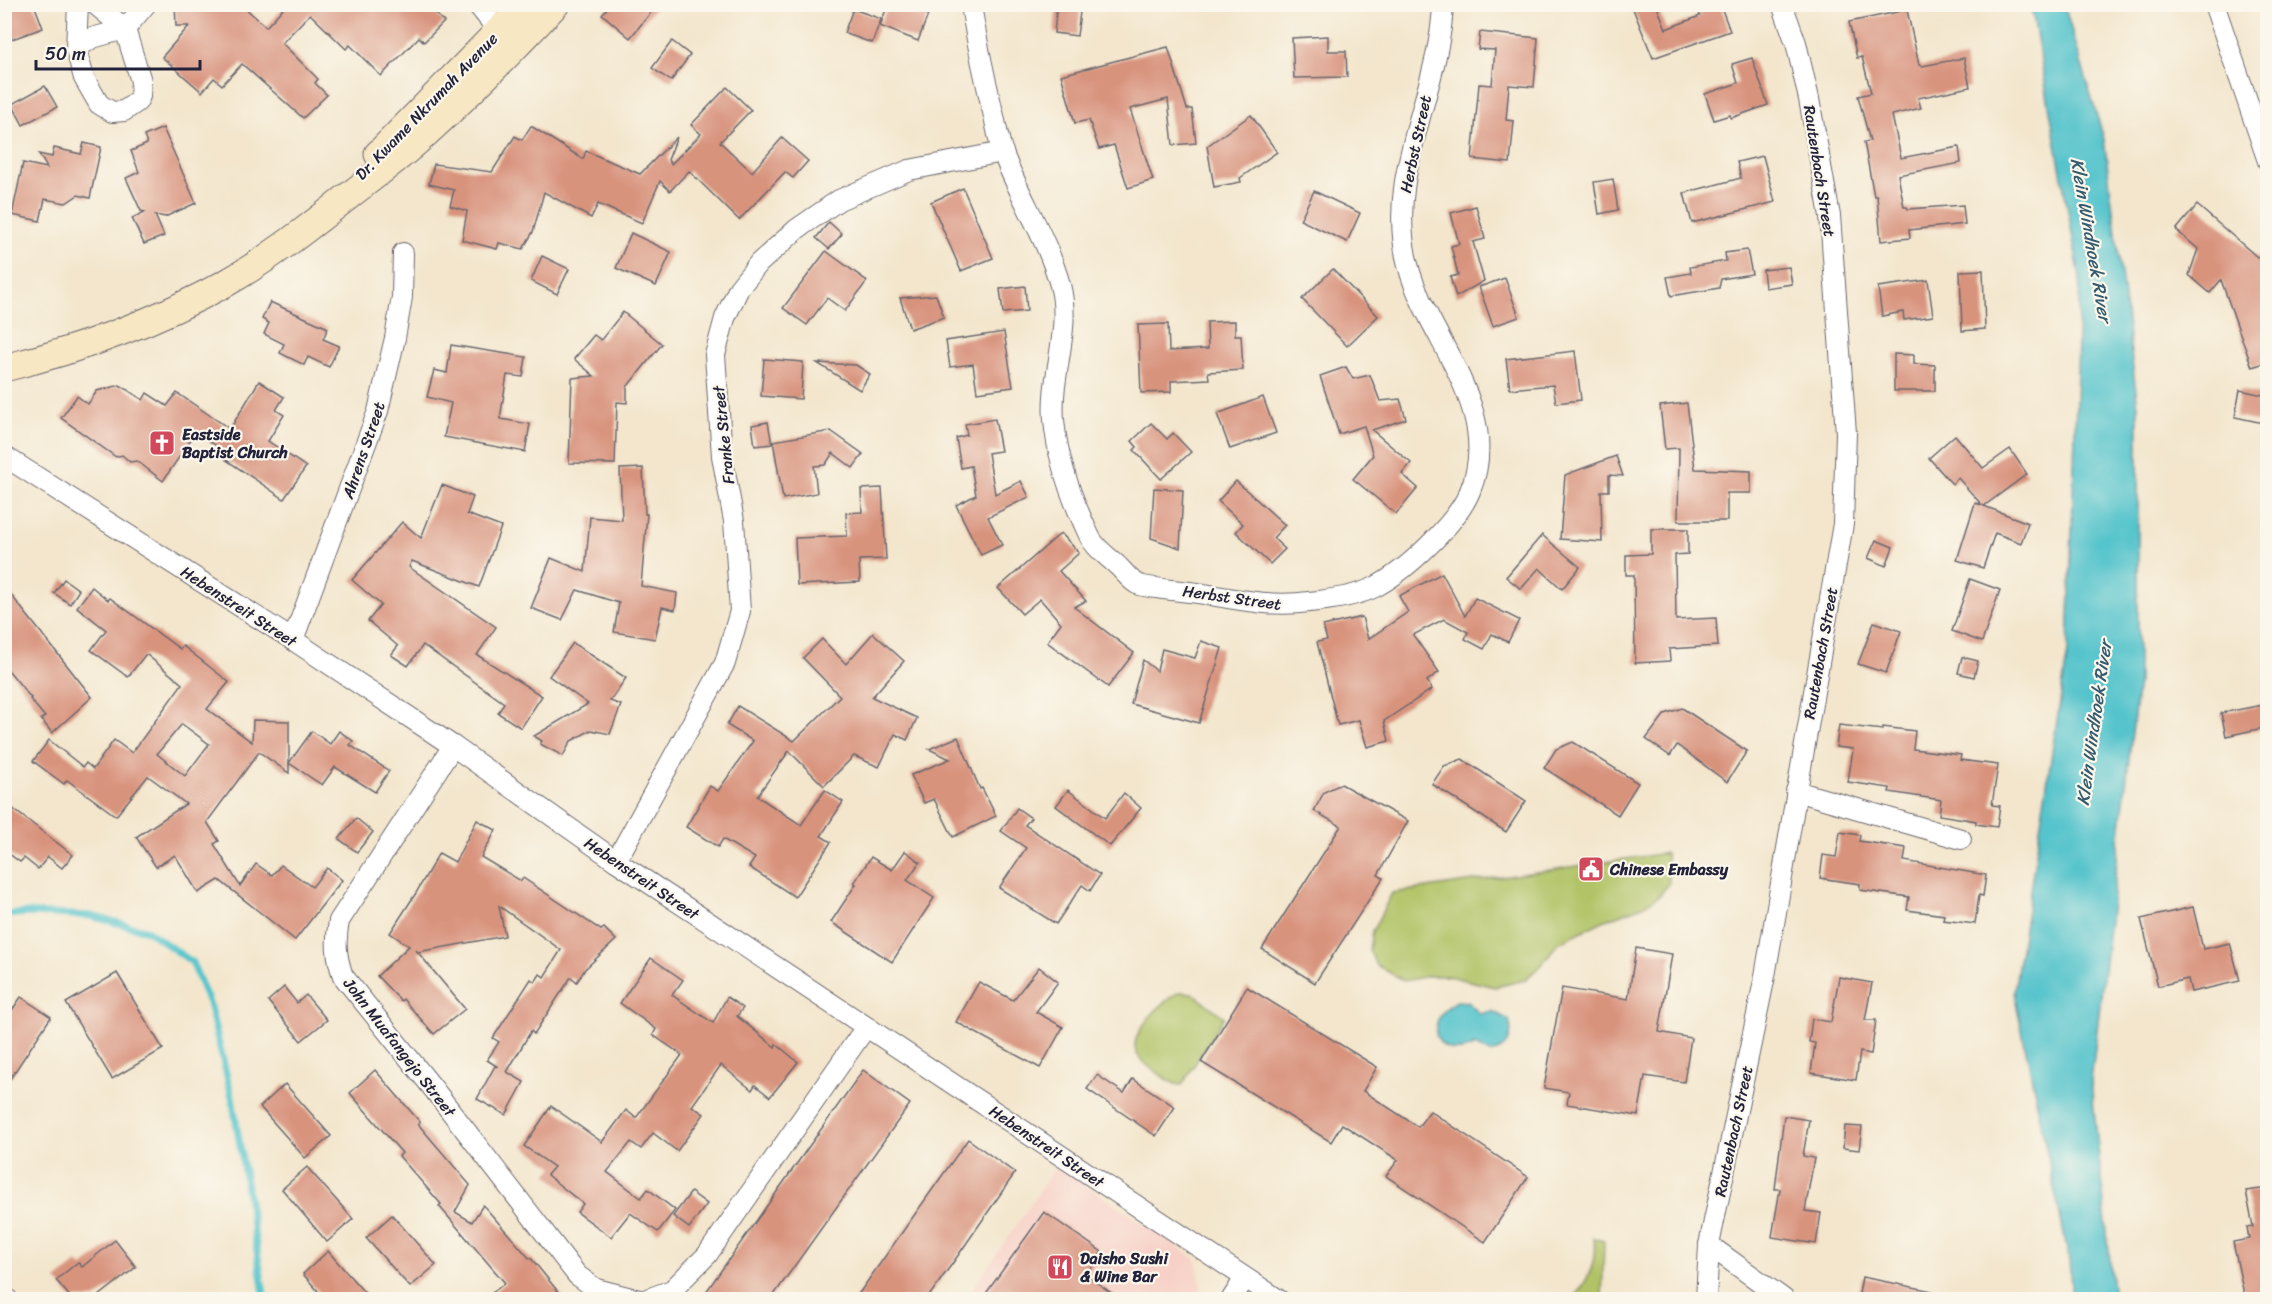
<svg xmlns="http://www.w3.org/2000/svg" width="2272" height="1304" font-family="Sriracha,sans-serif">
<rect width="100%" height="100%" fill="#fbf7ec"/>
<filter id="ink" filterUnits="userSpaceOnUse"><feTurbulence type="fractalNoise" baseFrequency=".0167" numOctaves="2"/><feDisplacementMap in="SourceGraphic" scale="12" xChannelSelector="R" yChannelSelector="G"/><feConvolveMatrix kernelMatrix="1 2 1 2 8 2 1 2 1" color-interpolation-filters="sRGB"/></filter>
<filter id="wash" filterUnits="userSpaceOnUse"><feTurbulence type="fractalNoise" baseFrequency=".008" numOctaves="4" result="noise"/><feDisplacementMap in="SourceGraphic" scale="24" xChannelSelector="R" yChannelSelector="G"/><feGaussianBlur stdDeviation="1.35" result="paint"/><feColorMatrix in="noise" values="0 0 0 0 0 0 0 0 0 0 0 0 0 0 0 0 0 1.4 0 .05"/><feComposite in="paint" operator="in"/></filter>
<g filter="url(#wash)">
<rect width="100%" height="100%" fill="#f3e6cd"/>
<path fill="#f7d1c7" d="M1056 1167 1077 1179 1196 1259 1203 1299 965 1300Z"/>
<g fill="#b1c366" stroke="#6a7250" stroke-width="1.5">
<path d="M1666 853 1669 883 1660 895 1645 905 1603 921 1558 943 1541 965 1525 980 1495 987 1448 976H1428L1404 981 1376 965 1369 950 1372 932 1392 893Z"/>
<path d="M1179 992 1192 993 1224 1017 1182 1085C1172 1085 1166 1079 1158 1073 1150 1068 1141 1062 1137 1054 1126 1035 1164 1000 1179 992Z"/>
<path d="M1594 1238 1604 1241 1602 1299H1573C1588 1281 1597 1263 1594 1238Z"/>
</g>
<g fill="#57c4cc" stroke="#3c7384" stroke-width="1.5">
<path d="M2027 5H2064L2104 139 2138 408V682L2091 1081 2114 1299H2072L2069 1259 2014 992 2068 651 2080 278 2032 10Z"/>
<path d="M1457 1001 1468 1002 1480 1014 1492 1011 1509 1020C1514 1036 1508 1050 1490 1053L1475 1045C1441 1065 1416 1024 1457 1001Z"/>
</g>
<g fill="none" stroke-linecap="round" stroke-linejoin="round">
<path stroke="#57c4cc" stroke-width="7" d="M4 915 30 913 91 916 148 931 192 962 209 1003 232 1097 265 1300"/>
</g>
<g id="blocks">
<g fill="#d8937d" fill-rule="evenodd">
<path d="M4 4H34L43 28 4 42Z"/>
<path d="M175 4H241L266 27 287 4H426L444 22 424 42 419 37 381 76 350 45 346 49 310 14 282 43 318 79 315 83 327 95 303 118 242 64 222 85 214 78 202 92 162 57 189 26H176Z"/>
<path d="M611 4H658L630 38 602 14Z"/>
<path d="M888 4H902L928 15 918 41 880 26Z"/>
<path d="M1057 4H1081L1077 36 1054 33Z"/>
<path d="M1631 4H1656L1666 29 1700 16 1699 12 1720 4 1730 31 1653 58Z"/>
<path d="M853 9 881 19 872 43 844 33Z"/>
<path d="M1907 10 1919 65 1922 66 1964 58 1970 87 1918 98 1921 108 1892 115 1901 158 1959 147 1961 163 1898 175 1904 207H1907L1908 209 1963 205 1965 224 1909 230 1910 238 1881 241 1877 196H1874L1864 142 1870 141 1858 96 1871 93 1862 57 1857 58 1849 22Z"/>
<path d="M1480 32 1538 38 1534 87 1509 85 1506 120 1514 121 1510 163 1472 159 1479 84 1492 85 1495 50 1478 49Z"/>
<path d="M1328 36V51H1346L1347 77 1294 78 1292 38Z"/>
<path d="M672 41 690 55 671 81 652 68Z"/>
<path d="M1168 47 1187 109H1192L1196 143 1173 145 1168 99 1130 109 1153 180 1128 188 1114 145 1099 149 1089 120 1075 123 1061 75Z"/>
<path d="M1752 58 1768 105 1731 118 1730 115 1714 120 1705 94 1738 83 1732 64Z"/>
<path d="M45 86 57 107 23 125 12 104Z"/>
<path d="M727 87 751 110 720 142 752 172 782 138 808 161 793 178 785 172 739 220 689 171 670 191 660 181 642 223 598 204 591 218 544 192 533 232 523 249 499 243 497 249 462 240 467 211 450 206 454 190 429 184 434 164 492 172 515 136 522 140 531 126 583 159 586 151 640 174 677 137 668 160 671 164 701 134 691 125Z"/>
<path d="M1251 115 1277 152 1240 178 1241 182 1214 187 1207 146Z"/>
<path d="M163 128 196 203 165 217 155 215 164 236 144 244 132 218 145 212 141 211 126 178 139 172 131 151 147 144 144 136Z"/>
<path d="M84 143 101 147 90 198 78 195 66 203 45 199 40 221 12 215 23 163 47 168 39 154 52 157 54 148 81 154Z"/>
<path d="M1763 156 1775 202 1692 223 1684 193 1741 178 1737 162Z"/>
<path d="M1613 179 1618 210 1599 214 1594 182Z"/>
<path d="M963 188 993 258 961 271 931 202Z"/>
<path d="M1314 191 1360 213 1347 242 1300 220Z"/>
<path d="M2197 205 2257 257 2268 254V362L2252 367 2221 280 2210 293 2189 275 2198 249 2176 230Z"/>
<path d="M1476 206 1485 239 1473 242 1484 281 1456 297 1450 277 1458 275 1451 246 1459 244 1451 213Z"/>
<path d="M829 222 842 234 829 249 816 238Z"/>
<path d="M631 233 671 252 656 286 616 268Z"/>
<path d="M1747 250 1752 274 1721 279 1719 288 1671 296 1667 277 1691 273 1690 267 1726 261 1725 253Z"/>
<path d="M826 251 867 281 845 311 827 298 807 325 783 308Z"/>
<path d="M542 256 569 269 557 294 531 281Z"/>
<path d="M1789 267 1792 284 1765 288 1763 270Z"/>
<path d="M1333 269 1378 316 1347 346 1302 299Z"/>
<path d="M1983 270 1985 329 1962 331 1960 271Z"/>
<path d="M1505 278 1519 317 1493 326 1479 287Z"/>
<path d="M1928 280 1933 316 1904 320 1903 312 1882 316 1878 287Z"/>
<path d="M1025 286 1027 311 1003 313 1000 289Z"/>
<path d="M936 295 944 317 910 329 900 298Z"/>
<path d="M270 302 328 328 323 339 339 346 329 367 308 357 304 365 280 353 284 344 264 334 269 323 262 319Z"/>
<path d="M623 312 662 344 627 387V403L617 402 615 464 569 463 572 378 594 376 574 359 594 335 601 340Z"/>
<path d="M1235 321V335H1241L1243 370 1208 372 1209 379 1171 381V392L1141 393 1138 325 1168 324 1169 351 1208 349 1207 322Z"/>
<path d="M1004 332 1013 387 977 392 973 364 950 367 946 341Z"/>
<path d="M451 345 526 357 523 377 507 375 500 419 530 424 525 452 444 437 451 403 427 397 434 370 447 373Z"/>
<path d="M1575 351 1581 400 1556 403 1553 385 1510 389 1506 359Z"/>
<path d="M1894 354 1914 355V364L1935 365V391H1894Z"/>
<path d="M764 359 803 362 801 399 761 396Z"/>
<path d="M817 363 856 365 870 374 860 390Z"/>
<path d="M1346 367 1353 379 1370 375 1380 401 1400 399 1406 419 1372 430 1411 463 1402 474 1418 488 1396 514 1353 479 1373 455 1364 426 1339 434 1320 376Z"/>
<path d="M259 381 284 397 276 410 284 415 268 441 306 467 284 499 225 459 228 454 196 432 163 481 137 461 130 462 122 455 116 457 61 418 77 396 88 404 97 391 120 385 143 400 147 393 167 406 177 393 230 429Z"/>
<path d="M2240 390 2268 396V424L2235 417Z"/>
<path d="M1263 397 1276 433 1230 449 1217 414Z"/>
<path d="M1687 403 1695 469 1751 471V493H1727V521H1678L1679 448 1665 449 1660 406Z"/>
<path d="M995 419 1001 451 988 453 995 494 1021 481 1029 497 988 517 1002 545 981 555 956 505 976 495 971 466 961 468 956 438 967 435 965 424Z"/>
<path d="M768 422 772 444 755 446 752 425Z"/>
<path d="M1151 423 1167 439 1173 433 1191 452 1161 479 1134 450 1137 447 1132 441Z"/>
<path d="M831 431 863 454 853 468 833 453 825 465 814 466 817 493 783 499 773 441Z"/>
<path d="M1955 435 1983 468 2010 449 2027 474 1984 506 2028 523 2021 543 1995 533 1983 568 1957 560 1975 503 1982 505 1958 478 1952 484 1929 458Z"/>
<path d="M1616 456 1623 476 1609 475V491H1601L1602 542 1560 539 1565 475Z"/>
<path d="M643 468 645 514H647L641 586 677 593 675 610 662 607 655 639 614 632 619 603 577 590 562 620 531 608 551 558 585 572 590 517 622 520 620 469Z"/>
<path d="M1236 481 1285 525 1273 538 1285 549 1270 564 1236 532 1243 524 1218 501Z"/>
<path d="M442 485 473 497 467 514 501 527 479 587 412 561 409 567 496 627 477 655 542 696 521 728 498 713 504 703 423 645 408 666 391 655 398 646 368 621 381 605 352 580 402 522 421 538Z"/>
<path d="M882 488 886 559 859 560 860 582 797 585 795 538 847 536 846 513 862 512 861 489Z"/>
<path d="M1154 488 1183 490 1180 548 1151 538Z"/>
<path d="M1651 529H1688V554L1675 555 1676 620 1716 618 1718 646 1669 649 1670 661 1635 663 1634 575H1626V555L1651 554Z"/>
<path d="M1061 533 1079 553 1059 571 1086 601 1074 607 1134 653 1108 687 1047 642 1061 623 1040 599 1022 614 998 588Z"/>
<path d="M1542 535 1580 567 1562 589 1539 568 1521 589 1506 577Z"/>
<path d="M1876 540 1893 547 1886 566 1868 558Z"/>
<path d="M1442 573 1465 616 1475 598 1519 620 1508 642 1492 634 1484 649 1465 639 1468 632 1444 619 1413 635 1439 672 1427 681 1432 689 1384 721 1389 741 1367 747 1359 720 1338 725 1317 642 1327 640 1323 626 1362 617 1368 639 1408 612 1399 596Z"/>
<path d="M64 579 79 590 70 604 54 593Z"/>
<path d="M1970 579 2000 590 1982 642 1952 631Z"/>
<path d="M4 586 92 697 52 733 41 719 45 717 30 699 31 698 4 665Z"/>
<path d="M92 587 108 600 110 598 180 649 183 646 229 682 207 709 252 742 253 720 289 721V773L259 752 207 822 219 841 214 844 240 886 256 864 272 875 281 865 312 887 327 868 342 880 295 940 219 880 198 893 175 855 156 867 136 837 186 804 148 776 116 816 67 780 64 784 33 761 49 740 83 767 86 763 93 769 114 740 132 753 182 684 147 655H145L128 677 91 650 106 630 77 607ZM182 724 209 744 185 776 157 754Z"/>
<path d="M1874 622 1901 631 1886 673 1858 664Z"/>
<path d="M873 633 904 661 872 697 917 718 907 740 895 734 879 767 854 756 824 786 789 751 757 796 801 825 825 790 843 802 821 836 831 842 795 897 749 867 755 858 723 839 718 847 686 827 710 786 718 791 753 741 727 725 738 706 794 741 840 696 803 658 822 639 846 664Z"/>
<path d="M1201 641 1222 648 1199 723 1131 704 1143 660 1157 671 1162 649 1195 658Z"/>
<path d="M573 643 626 678 610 701 621 705 610 734 591 730 571 741 563 756 540 744 542 741 534 736 588 704 549 676Z"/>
<path d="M1962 657 1978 661 1974 677 1958 673Z"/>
<path d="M2268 704V727L2226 736 2221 713Z"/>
<path d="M1682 708 1747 751 1727 782 1677 745 1670 756 1646 739 1665 714Z"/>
<path d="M1839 725 1883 730V727L1915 731 1913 749 1961 755 1960 760 1998 765 1992 805 2000 806 1997 827 1976 824V821L1939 815 1941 800 1889 792 1890 788 1848 782 1853 749 1836 747Z"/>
<path d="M312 731 330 744 339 731 353 741 350 745 389 771 375 792 335 767 322 785 289 763Z"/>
<path d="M958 737 980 789 982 788 996 816 953 837 934 799 924 803 911 775 950 759 929 749Z"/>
<path d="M1573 742 1638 783 1618 815 1544 768 1556 749Z"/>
<path d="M1462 759 1526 801 1506 832 1432 784 1444 766Z"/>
<path d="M1341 784 1408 821 1378 875 1383 878 1315 983 1262 949 1341 826 1314 811 1324 792Z"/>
<path d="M1068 790 1105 818 1124 793 1141 808 1110 846 1056 806Z"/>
<path d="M4 802 73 855 62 868 48 857 38 869 24 858 20 862 4 850Z"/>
<path d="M1017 808 1031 818 1025 825 1100 875 1090 891 1082 885 1056 924 999 888 1026 848 1001 831Z"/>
<path d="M356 818 373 832 357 852 339 839Z"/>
<path d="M477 820 496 830 481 857 521 881 523 878 601 930 604 928 616 940 585 969 577 982 571 977 534 1034 531 1031 507 1072 524 1082 506 1115 477 1099 495 1066 498 1067 487 1060 499 1042 493 1038 531 979 535 982 540 974 544 977 561 950 499 906 505 936 418 952 416 950 465 1009 434 1034 403 999 401 1001 377 976 409 946 390 933 416 893 439 853 455 862Z"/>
<path d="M1840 832 1860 835 1859 841 1906 848 1904 861 1986 875 1983 896 1979 895 1975 924 1943 920 1944 915 1907 910 1909 897 1860 890V884L1820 878 1823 855 1836 857Z"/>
<path d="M905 851 920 862 907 880 934 898 892 962 831 922 856 884 854 883 871 857 892 870Z"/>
<path d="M2193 907 2203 949 2230 943 2240 981 2191 992 2188 979 2158 986 2141 919Z"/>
<path d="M1636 948 1672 954 1659 1032 1691 1038 1684 1082 1645 1076 1638 1116 1567 1104 1569 1092 1544 1088 1562 988 1628 999Z"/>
<path d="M651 958 683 980 672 995 713 1023 727 997 743 1008 737 1016 775 1047 776 1044 798 1062 770 1097 755 1085 752 1090 721 1065 692 1106 704 1114 677 1151 653 1133 641 1149 631 1142 607 1172 641 1198 648 1189 675 1210 658 1232 630 1213 611 1237 577 1212 583 1204 547 1175 554 1167 524 1146 551 1106 602 1142 626 1110 636 1118 682 1055 653 1035 656 1029 620 1003Z"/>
<path d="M1039 967 1058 982 1036 1012 1063 1027 1040 1068 956 1022 979 982 1013 1000Z"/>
<path d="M117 973 163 1049 112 1079 66 1003Z"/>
<path d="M1839 977 1872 983 1865 1020H1876L1871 1054 1860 1052 1856 1080 1811 1073 1815 1043 1809 1042 1812 1019 1831 1022Z"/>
<path d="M284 987 297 1003 306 995 327 1020 301 1041 268 1001Z"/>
<path d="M1247 987 1377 1067 1363 1091 1418 1127 1430 1111 1528 1177 1485 1242 1386 1176 1398 1160 1342 1124 1331 1142 1201 1062Z"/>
<path d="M21 997 51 1017 4 1088V1022Z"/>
<path d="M375 1070 420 1122 418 1124 470 1185 455 1212 472 1222 483 1205 530 1259 531 1258 564 1299H484L505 1283 439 1206 441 1204 399 1156 402 1153 350 1093Z"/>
<path d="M863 1070 910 1104 771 1299H701Z"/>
<path d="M1097 1075 1124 1093 1133 1079 1175 1107 1156 1136 1087 1089Z"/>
<path d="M285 1084 331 1136 305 1158 260 1107Z"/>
<path d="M1784 1116 1809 1120 1803 1156 1814 1158 1805 1211 1821 1213 1816 1244 1772 1237 1780 1189H1775Z"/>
<path d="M1845 1126 1862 1127 1859 1150 1843 1148Z"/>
<path d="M968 1139 1015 1173 957 1257 927 1299H855Z"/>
<path d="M307 1167 353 1219 327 1242 282 1189Z"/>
<path d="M2268 1188V1299H2245L2233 1242 2249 1239 2247 1228 2253 1227 2246 1191Z"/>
<path d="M691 1192 707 1204 689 1228 673 1216Z"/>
<path d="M1044 1212 1102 1252 1086 1275 1120 1299H982Z"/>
<path d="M392 1215 436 1265 410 1287 366 1238Z"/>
<path d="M115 1240 136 1267 95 1299H72L56 1280 78 1262 82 1267Z"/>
<path d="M328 1251 334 1258 370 1299H325L303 1274Z"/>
<path d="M1862 1277 1933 1291 1932 1299H1858Z"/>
</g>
</g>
</g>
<g filter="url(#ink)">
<use href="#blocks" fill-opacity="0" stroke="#6b676e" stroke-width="1.5"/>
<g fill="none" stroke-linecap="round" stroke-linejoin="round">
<defs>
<g id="street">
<path d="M78 4 76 49 84 78 99 104 112 112 124 111 137 102 140 96 141 81 125 29 95 4"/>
<path d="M477 4 506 40"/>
<path d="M971 4C976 40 984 74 992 108 996 123 998 139 1003 153 1020 198 1047 238 1060 285 1072 329 1050 376 1054 420 1057 454 1069 491 1083 522 1086 528 1089 537 1093 542 1100 552 1112 560 1120 568 1125 573 1131 581 1137 584 1147 589 1190 591 1204 594 1240 600 1273 607 1309 602 1330 600 1357 596 1375 587 1406 571 1457 523 1470 491 1504 409 1427 339 1408 265 1384 175 1440 92 1443 4"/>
<path d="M2214 4 2268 161"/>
<path d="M76 49 92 38 125 29 146 4"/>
<path d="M4 456 293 640 453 746 616 861 1279 1300"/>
<path d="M293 640 378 411 395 338 402 297 403 253"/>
<path d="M453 746 339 921C335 942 336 956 343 976L432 1087 577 1275 596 1289 639 1300"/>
<path d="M1796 791 1961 839"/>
<path d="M616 861 725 663 740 611 734 521 722 456 715 355 725 318 739 288 759 263 797 229 839 200 909 170 1003 152"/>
<path d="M1709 1245 1785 1300"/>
<path d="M4 1295 8 1300"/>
<path d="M645 1300 672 1290 707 1255 866 1027"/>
<path d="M1231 1300 1245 1278"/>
<path d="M1706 1300 1709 1245 1765 976 1843 524 1846 433 1830 216 1809 99 1796 43 1782 4"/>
</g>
<g id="secondary">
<path d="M378 154 525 4"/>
<path d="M4 368C83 349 157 321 228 282 270 258 309 227 346 198 371 178 397 160 421 138 468 96 512 51 556 4"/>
</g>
</defs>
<use href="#street" stroke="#6b676e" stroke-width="22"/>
<use href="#secondary" stroke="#6b676e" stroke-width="29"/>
<use href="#street" stroke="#fff" stroke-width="20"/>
<use href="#secondary" stroke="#f8e7c3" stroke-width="27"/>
</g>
</g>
<defs>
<symbol id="church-square" viewBox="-11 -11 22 22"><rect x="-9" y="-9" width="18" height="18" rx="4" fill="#d1495b" stroke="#fbf7ec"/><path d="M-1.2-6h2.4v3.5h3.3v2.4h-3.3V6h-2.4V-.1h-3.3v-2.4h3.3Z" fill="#fff"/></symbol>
<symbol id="civic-square" viewBox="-11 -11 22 22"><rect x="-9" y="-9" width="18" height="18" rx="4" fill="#d1495b" stroke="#fbf7ec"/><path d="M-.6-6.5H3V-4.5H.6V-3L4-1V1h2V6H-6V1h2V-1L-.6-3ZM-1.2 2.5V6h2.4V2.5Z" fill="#fff"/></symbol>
<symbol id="restaurant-square" viewBox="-11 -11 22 22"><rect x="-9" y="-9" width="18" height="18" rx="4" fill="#d1495b" stroke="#fbf7ec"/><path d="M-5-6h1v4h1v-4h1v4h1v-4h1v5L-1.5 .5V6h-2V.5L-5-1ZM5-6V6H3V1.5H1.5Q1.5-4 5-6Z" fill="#fff"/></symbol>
</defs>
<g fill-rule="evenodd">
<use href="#church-square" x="147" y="428" width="30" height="30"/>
<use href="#civic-square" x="1576" y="854" width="30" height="30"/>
<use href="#restaurant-square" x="1045" y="1252" width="30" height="30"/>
</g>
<g text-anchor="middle" stroke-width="4.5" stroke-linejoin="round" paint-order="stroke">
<g font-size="16" fill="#22223b" stroke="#fbf7ec">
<text transform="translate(426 106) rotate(-46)" y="6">Dr. Kwame Nkrumah Avenue</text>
<text transform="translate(1415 144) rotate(-78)" y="6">Herbst Street</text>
<text transform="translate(1820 171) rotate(81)" y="6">Rautenbach Street</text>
<text transform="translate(723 435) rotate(-96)" y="6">Franke Street</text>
<text transform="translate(363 450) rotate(-71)" y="6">Ahrens Street</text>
<text transform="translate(1232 597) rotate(8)" y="6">Herbst Street</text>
<text transform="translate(239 606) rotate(33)" y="6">Hebenstreit Street</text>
<text transform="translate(1820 653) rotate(-80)" y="6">Rautenbach Street</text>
<text transform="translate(642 878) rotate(34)" y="6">Hebenstreit Street</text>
<text transform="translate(400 1047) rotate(52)" y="6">John Muafangejo Street</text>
<text transform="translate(1733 1131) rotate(-78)" y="6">Rautenbach Street</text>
<text transform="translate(1047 1146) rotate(34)" y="6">Hebenstreit Street</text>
</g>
<g font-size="16" font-weight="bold" fill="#22223b" stroke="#fbf7ec" text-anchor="start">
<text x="182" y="440">Eastside<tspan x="182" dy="18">Baptist Church</tspan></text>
<text x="1610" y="875">Chinese Embassy</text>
<text x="1080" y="1264">Daisho Sushi<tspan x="1080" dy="18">&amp; Wine Bar</tspan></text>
</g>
<g font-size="18" font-style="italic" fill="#355b6e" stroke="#fbf7ec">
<text transform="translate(2091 240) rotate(80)" y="6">Klein Windhoek River</text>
<text transform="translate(2094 723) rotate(-82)" y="6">Klein Windhoek River</text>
</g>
</g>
<rect width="2272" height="1304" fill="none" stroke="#fbf7ec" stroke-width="24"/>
<path d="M36 60v9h164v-9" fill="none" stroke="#22223b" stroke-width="3"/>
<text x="45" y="60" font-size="18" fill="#22223b" stroke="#fbf7ec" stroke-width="4.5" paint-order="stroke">50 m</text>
</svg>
